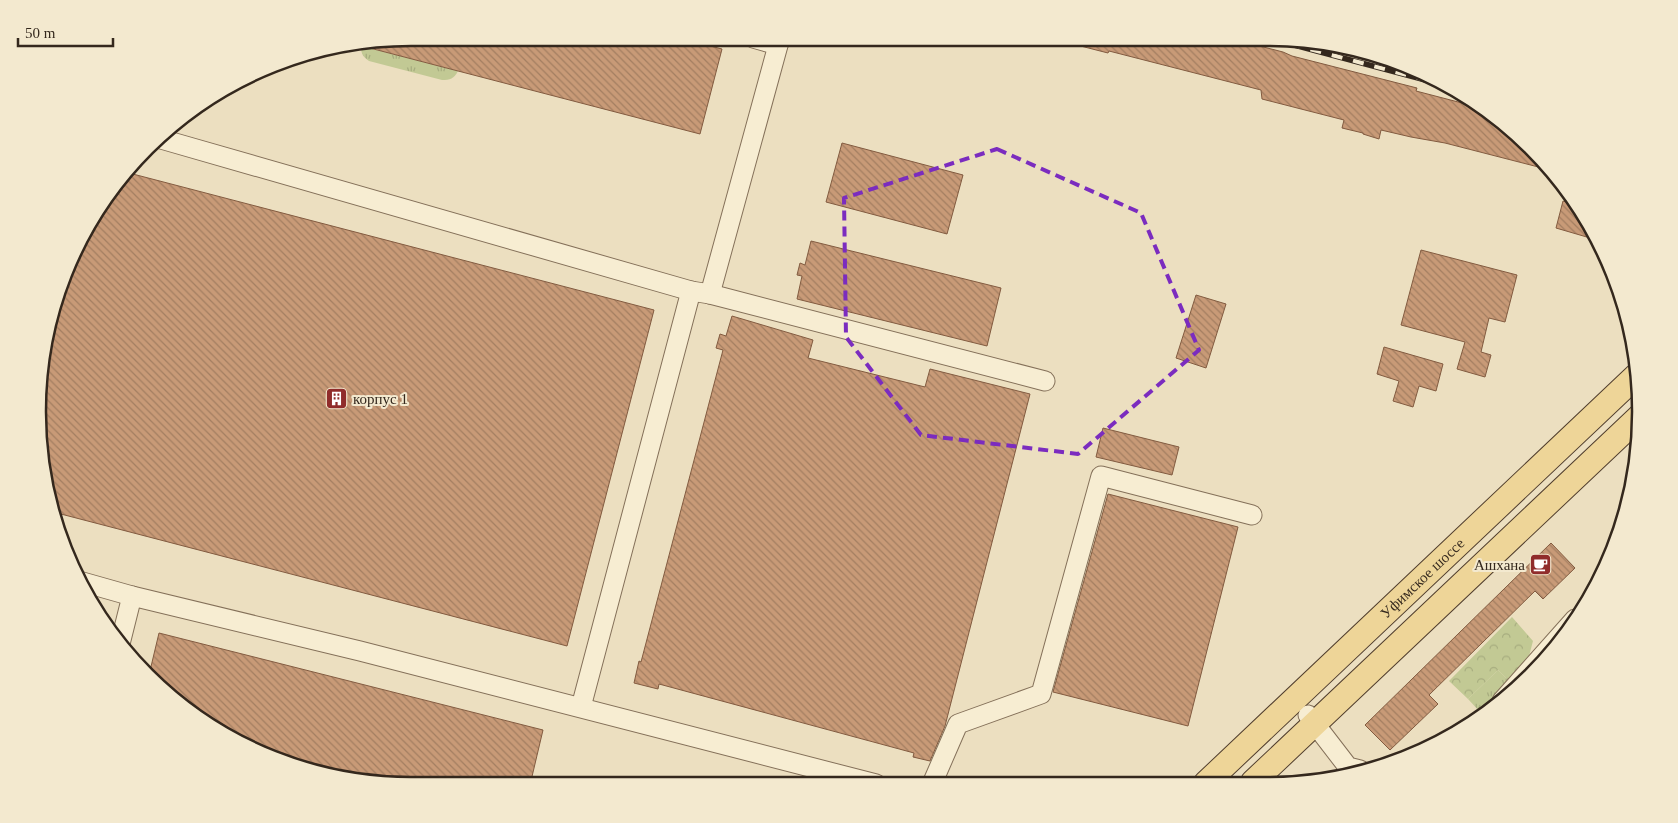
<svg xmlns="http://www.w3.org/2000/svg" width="1678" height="823" font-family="Georgia,serif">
<defs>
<pattern id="grass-tufts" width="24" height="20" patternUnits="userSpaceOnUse" patternTransform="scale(1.25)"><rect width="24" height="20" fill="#c2c994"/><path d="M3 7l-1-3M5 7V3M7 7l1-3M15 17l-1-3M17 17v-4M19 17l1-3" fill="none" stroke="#a7ad7f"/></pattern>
<pattern id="forest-crowns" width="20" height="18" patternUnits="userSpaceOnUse" patternTransform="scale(1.25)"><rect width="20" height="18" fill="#c2c994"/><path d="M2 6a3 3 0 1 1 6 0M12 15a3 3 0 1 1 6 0" fill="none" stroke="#a7ad7f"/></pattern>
<pattern id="building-back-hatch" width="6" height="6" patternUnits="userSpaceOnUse" patternTransform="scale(1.25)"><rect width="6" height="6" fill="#c89a77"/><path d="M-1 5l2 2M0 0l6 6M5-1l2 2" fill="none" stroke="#a37e61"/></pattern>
</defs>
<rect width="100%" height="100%" fill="#ecdfc0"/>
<g fill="url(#grass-tufts)">
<path d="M361 46 458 71C454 79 450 80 442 80L369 61C363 57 361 54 361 46Z"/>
<path d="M1498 670 1510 682 1480 712 1468 699Z"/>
</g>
<path fill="url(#forest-crowns)" d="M1512 617 1533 641 1528 660 1510 682 1498 670 1468 699 1449 681Z"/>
<g fill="url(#building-back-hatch)" stroke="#825b40">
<path d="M412 38H625L657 46 659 38H679L722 49 700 134 362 46Z"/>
<path d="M1061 38H1228L1283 52 1292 56 1417 88 1416 91 1485 109 1531 147 1550 170 1445 143 1411 137 1381 130 1379 139 1363 134V133L1342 128 1344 120 1262 99 1261 90 1109 51 1108 53 1061 41Z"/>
<path d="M842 143 963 175 947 234 826 202Z"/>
<path d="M129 173 654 310 567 646 57 513 41 461 45 338 66 268 100 204Z"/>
<path d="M1563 201 1578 206 1597 240 1556 228Z"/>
<path d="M811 241 1001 288 987 346 797 299 802 276 797 275 800 263 805 265Z"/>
<path d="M1421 250 1517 275 1505 322 1489 318 1481 352 1491 355 1485 377 1457 369 1465 342 1401 325Z"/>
<path d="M1196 295 1226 304 1206 368 1176 358Z"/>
<path d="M732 316 813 340 808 358 925 387 930 369 1030 394 945 726 930 761 913 757 914 753 659 684 658 689 634 683 639 661 641 662 723 350 716 348 720 334 726 336Z"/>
<path d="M1384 347 1443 364 1436 391 1419 386 1413 407 1393 401 1399 381 1377 374Z"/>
<path d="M1103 428 1179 447 1172 475 1096 457Z"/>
<path d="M1108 494 1238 527 1188 726 1053 692Z"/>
<path d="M1551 543 1575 568 1543 599 1535 591 1429 695 1438 704 1390 750 1365 725Z"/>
<path d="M159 633 543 730 530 785 411 786 338 778 268 757 165 692 149 675Z"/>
</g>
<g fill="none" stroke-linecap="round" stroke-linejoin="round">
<defs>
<g id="minor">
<path d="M753 38 778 45"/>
<path d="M161 139 691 291 710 294 1045 381"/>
<path d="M710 294 780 38"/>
<path d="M79 581 132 596 360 651 876 784"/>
<path d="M120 644 132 596"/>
<path d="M1502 701 1575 619"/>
<path d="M581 707 691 291"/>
<path d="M1308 715 1348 767 1360 770"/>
<path d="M932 784 958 724 1041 694 1101 476 1252 515"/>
</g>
<g id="major">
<path d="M1253 782 1640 416"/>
<path id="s1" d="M1206 783 1637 375"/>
</g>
</defs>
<use href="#minor" stroke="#847059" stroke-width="21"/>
<use href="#major" stroke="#513e2d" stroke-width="26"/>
<path stroke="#847059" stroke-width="2.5" stroke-dasharray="4 2.5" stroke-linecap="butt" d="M1629 358 1635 352"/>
<use href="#minor" stroke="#f7edd2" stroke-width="19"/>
<use href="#major" stroke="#eed598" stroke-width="24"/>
<defs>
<path id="rail" d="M1268 38 1448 86"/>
</defs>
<use href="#rail" stroke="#34281d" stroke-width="5.5"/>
<use href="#rail" stroke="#f3e9cf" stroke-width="4" stroke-dasharray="11" stroke-linecap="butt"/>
</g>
<path fill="none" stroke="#7b2cbf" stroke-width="4" stroke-dasharray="10 6" stroke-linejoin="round" d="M997 149 1141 213 1199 350 1078 454 921 435 846 337 844 198Z"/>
<defs>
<symbol id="building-square" viewBox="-11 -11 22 22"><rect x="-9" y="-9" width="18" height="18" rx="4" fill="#902c2b" stroke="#f3e9cf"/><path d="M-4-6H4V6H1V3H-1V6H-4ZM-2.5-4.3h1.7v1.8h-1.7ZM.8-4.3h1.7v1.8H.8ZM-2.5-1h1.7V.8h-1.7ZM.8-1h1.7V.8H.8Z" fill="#fff"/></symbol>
<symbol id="cafe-square" viewBox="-11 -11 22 22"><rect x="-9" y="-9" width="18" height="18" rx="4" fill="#902c2b" stroke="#f3e9cf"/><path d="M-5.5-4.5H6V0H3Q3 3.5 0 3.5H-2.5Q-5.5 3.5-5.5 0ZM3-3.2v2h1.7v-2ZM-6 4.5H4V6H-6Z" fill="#fff"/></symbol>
</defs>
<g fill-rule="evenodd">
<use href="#building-square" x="324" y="386" width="25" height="25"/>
<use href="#cafe-square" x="1528" y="552" width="25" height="25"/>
</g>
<g text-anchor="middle" stroke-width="4" stroke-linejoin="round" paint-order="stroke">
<g font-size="15" fill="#34281d" stroke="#f3e9cf" text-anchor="start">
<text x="353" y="404">корпус 1</text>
<text x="1525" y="570" text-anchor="end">Ашхана</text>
</g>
<g font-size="15" fill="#34281d" stroke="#f3e9cf">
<text dy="5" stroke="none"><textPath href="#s1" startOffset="298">Уфимское шоссе</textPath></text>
</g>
</g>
<path d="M0 0H1678V823H0ZM411 46H1267A365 365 0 0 1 1632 411V412A365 365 0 0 1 1267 777H411A365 365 0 0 1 46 412V411A365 365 0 0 1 411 46Z" fill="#f3e9cf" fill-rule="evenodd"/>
<path fill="none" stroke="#34281d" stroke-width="2.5" d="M411 46H1267A365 365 0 0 1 1632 411V412A365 365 0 0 1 1267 777H411A365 365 0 0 1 46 412V411A365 365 0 0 1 411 46Z"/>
<path d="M18 38v8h95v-8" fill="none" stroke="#34281d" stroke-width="2.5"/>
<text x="25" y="38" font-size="15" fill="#34281d" stroke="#f3e9cf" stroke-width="4" paint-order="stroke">50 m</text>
</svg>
